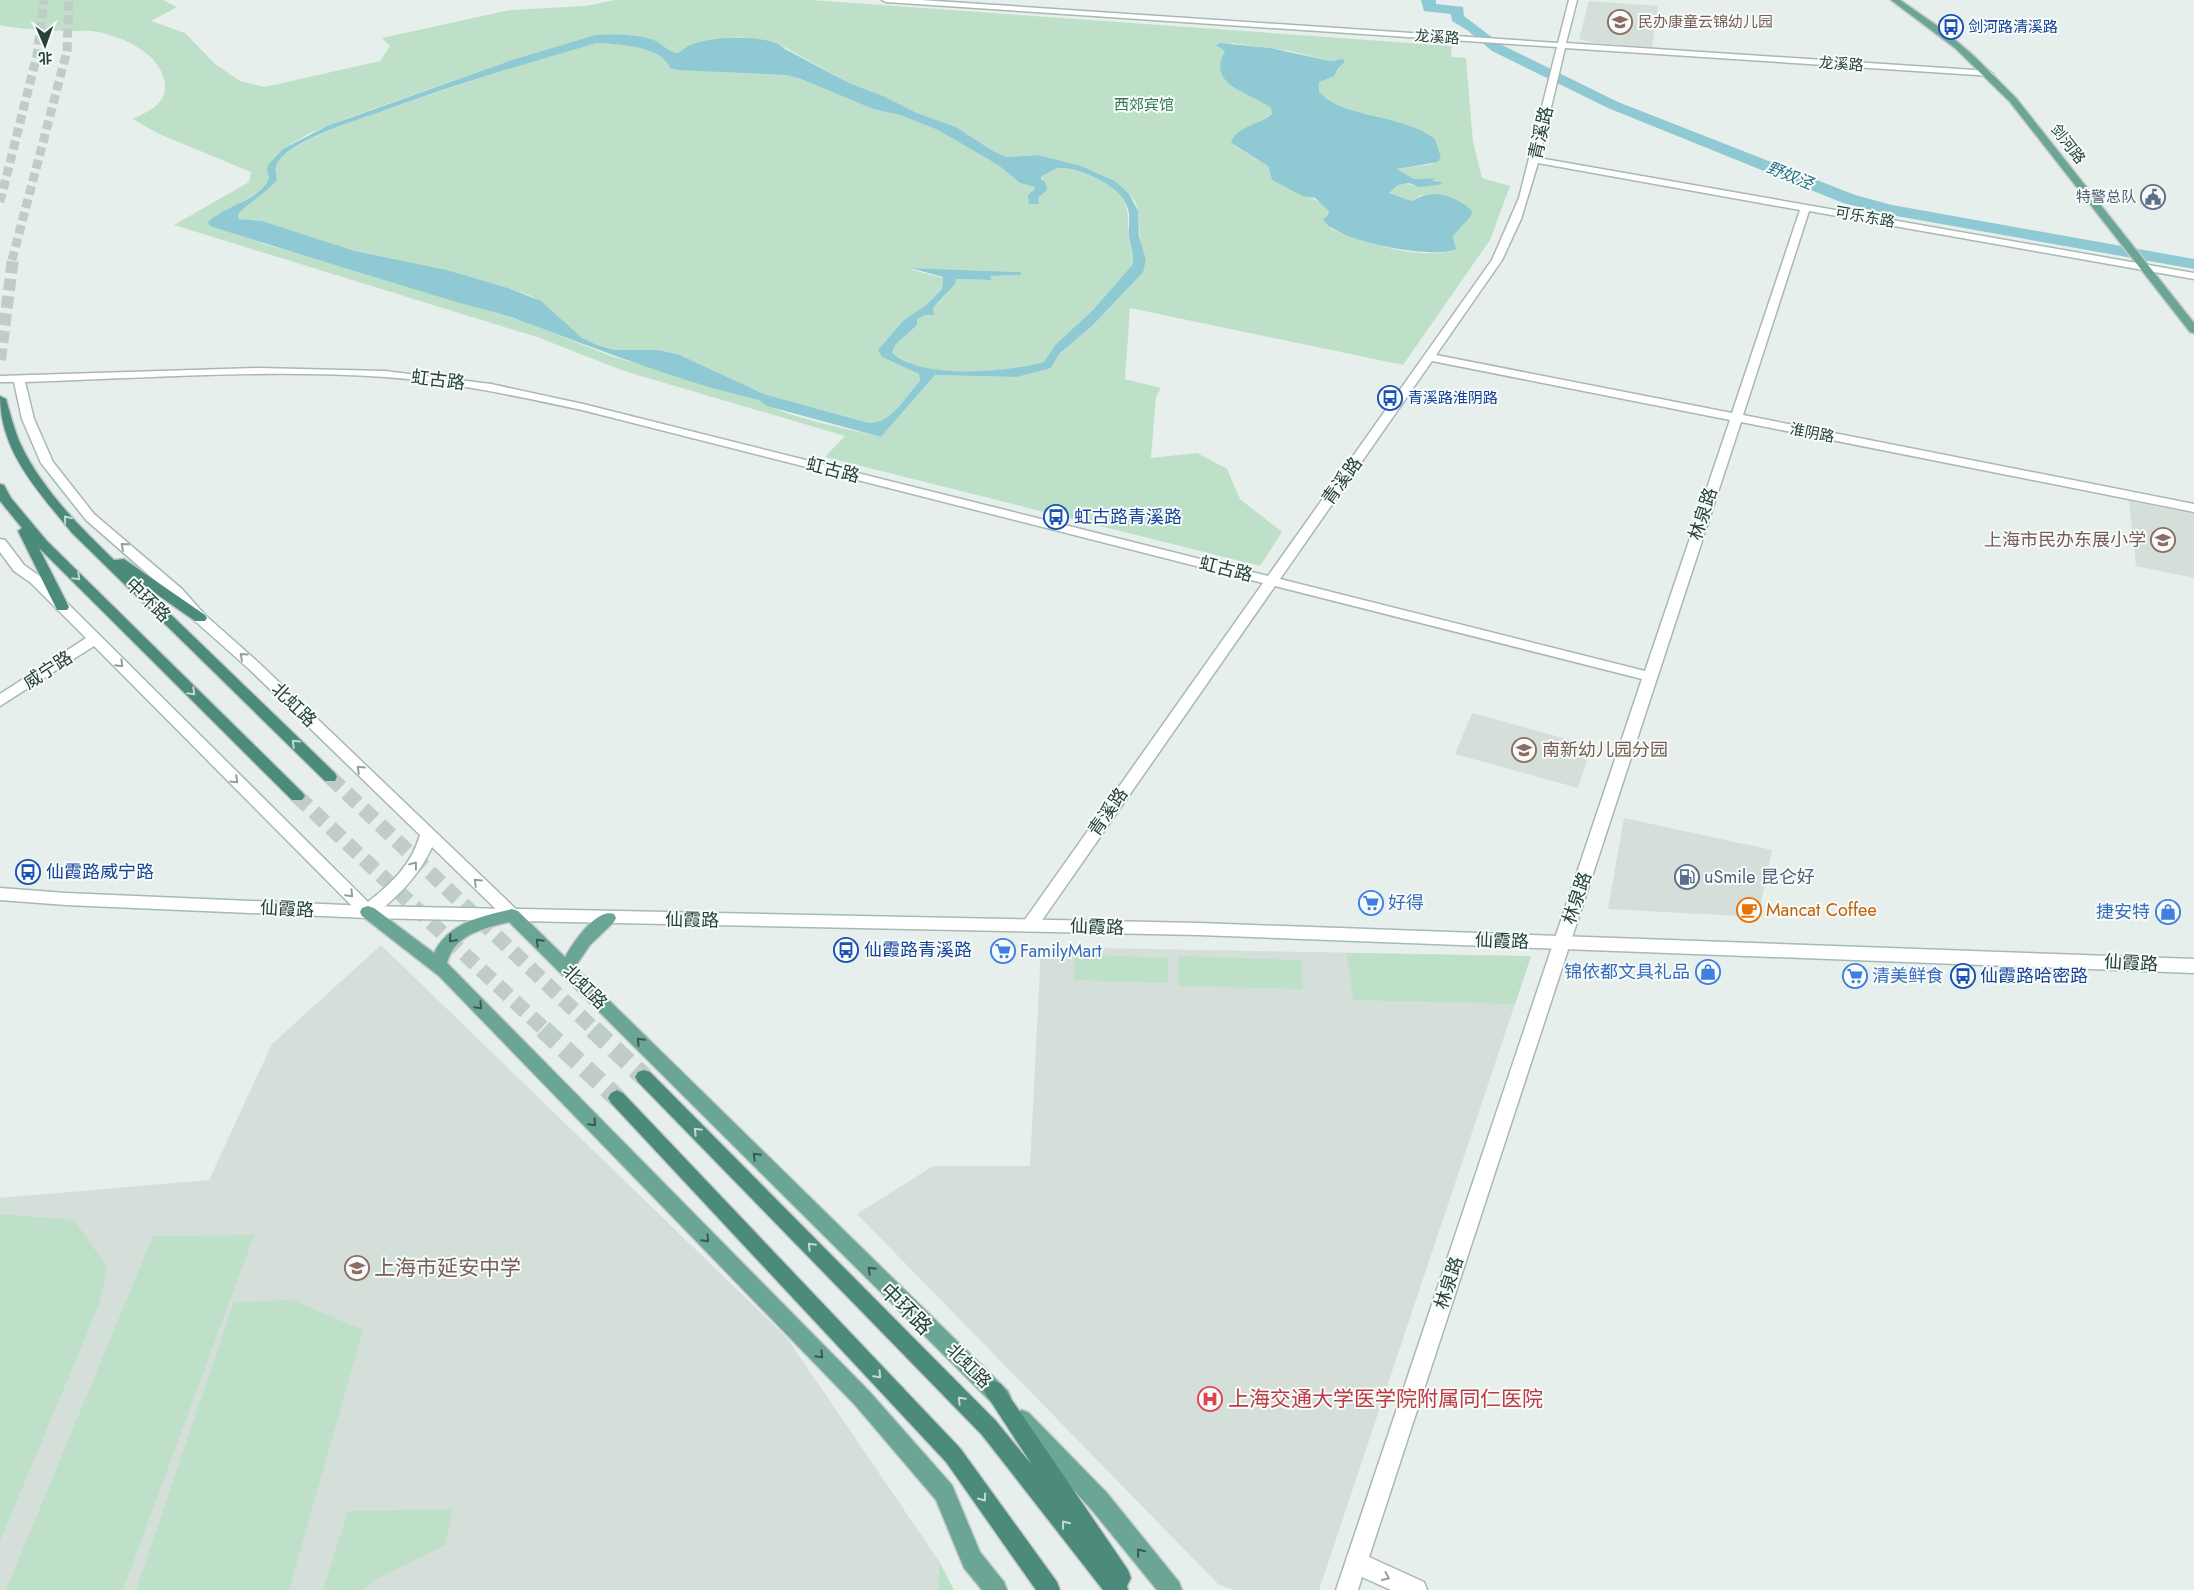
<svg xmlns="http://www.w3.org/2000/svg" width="2194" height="1590" font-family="Jost,'Noto Sans SC',sans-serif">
<rect width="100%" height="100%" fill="#e6efeb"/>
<g fill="#d4dfda">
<path d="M1589 1 1658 6 1652 47 1595 43 1579 39Z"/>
<path d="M2129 501 2194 514V578L2136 566Z"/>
<path d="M1472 713 1592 746 1578 788 1455 754Z"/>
<path d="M1624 818 1772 850 1758 917 1608 909Z"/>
<path d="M381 945 787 1338 939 1561 938 1590H0V1198L209 1180 272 1044Z"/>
<path d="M1041 947 1531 956 1319 1590H1233L1218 1584 857 1214 933 1166H1030Z"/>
</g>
<g fill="#bfe0c8" fill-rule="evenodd">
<path d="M0 0H163L177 7 151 21 185 33 215 64 240 81 265 87 380 61 390 46 382 38 510 10 586 6 615 0H811L1452 46 1451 57 1466 58 1473 142 1482 178 1510 186 1490 240 1403 365 1130 308 1125 379 1161 388 1156 397 1151 458 1197 453 1227 469 1240 499 1282 532 1260 566 825 457 845 436 624 371 537 337 174 225 249 182 251 172 157 133 133 119C150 110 170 103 164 79 157 52 124 38 99 32 89 30 78 31 68 31 45 30 23 30 0 25ZM595 35H627L652 39 669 52 679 53 712 40 739 37 781 45 849 83 883 96 917 113 956 127 993 151 1007 157 1039 155 1095 172 1115 181 1135 201 1138 211 1141 249 1146 260 1142 272 1093 325 1059 354 1051 368 1017 377 935 375 881 437C849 429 784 417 759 400L608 355 523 321 472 305 454 301 399 282 264 244 240 235 215 215 231 209 267 186 283 149 310 133 353 116 512 60ZM1232 43 1290 51 1330 61 1336 59 1339 67 1337 72 1319 82V91C1340 118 1405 114 1435 139L1441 156 1432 164 1397 169 1414 179 1434 178 1432 181 1442 182 1439 185C1432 185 1425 187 1418 186 1402 184 1403 180 1389 193L1412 201 1421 195 1458 230 1453 236 1455 243 1451 251C1413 259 1366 243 1331 229L1329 210 1320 202 1272 180 1268 166 1234 146 1233 137 1272 114 1271 108 1263 102 1241 92 1222 56Z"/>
<path d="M597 43 623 44 648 50 668 61 717 72 786 75 801 79 873 109 900 115 938 130 998 165 1020 183 1035 187 1038 198 1044 193 1042 175C1048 173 1053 169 1060 168 1078 167 1115 184 1124 200 1131 215 1126 229 1130 245 1131 252 1134 256 1133 264L1093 310 1055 345 1044 362C1003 372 927 381 892 353L895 345 917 325V319C935 310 946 296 956 279L992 280 990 276 1013 275 1021 272 911 268 913 270 943 278 942 289 926 305 904 320 879 350 882 357 919 374 920 381C905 396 893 423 869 423L764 394 680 355 659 350H614L597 345 582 338 531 296 508 288 447 270 355 251 262 221 237 219 238 214C250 202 266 193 277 180 276 173 274 168 278 162 294 140 354 121 380 112 452 87 523 63 597 43Z"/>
<path d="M1347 953 1531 956 1515 1004 1353 1000Z"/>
<path d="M1075 954 1168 958V983L1074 980Z"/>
<path d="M1179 956 1301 960 1303 989 1178 986Z"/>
<path d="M0 1214 74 1220 107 1267 100 1302 0 1541Z"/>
<path d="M254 1235 123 1590H6L153 1236Z"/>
<path d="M292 1300 363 1330 289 1590H136L234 1302Z"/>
<path d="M453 1509 445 1545 374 1580 363 1590H323L348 1511Z"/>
<path d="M939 1561 954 1590H938Z"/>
</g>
<g fill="#8ec9d4" fill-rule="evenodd">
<path d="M595 35C614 34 633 34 651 39 662 42 666 52 678 53 682 51 685 48 688 46 708 36 769 33 785 49L849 83 883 96 917 113 956 127 993 151 1007 157 1038 155 1081 166 1115 181 1129 194 1138 211 1139 236 1146 260 1143 272 1093 325 1059 354 1051 368 1017 377 935 375 881 437 767 406 759 400C677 381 600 350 522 321 499 312 476 308 453 301 372 276 291 252 210 226L208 222C222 207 265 198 269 177L267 171 268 165 283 149 327 126 512 60ZM597 43C618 44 662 46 670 68L678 70 786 75 801 79 873 109 900 115 938 130 998 165 1020 183 1035 187 1034 190 1028 195 1029 204H1039L1038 198 1047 190 1046 183 1041 179 1042 176C1048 173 1053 169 1060 168 1078 167 1115 184 1124 200 1126 204 1129 210 1129 214 1130 222 1128 229 1129 237 1130 246 1134 254 1133 264L1093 310 1055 345 1044 362C1006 372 923 380 892 353L895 345 917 325V319L925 315H934L933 308 955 284 956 279 992 280 990 276 1020 275 1021 272 910 268 943 277 942 289 926 305 904 320 878 350 882 357 919 374 920 381C905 396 893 423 869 423L764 394 680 355 659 350H614L597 345 582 338 541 301 508 288 447 270 355 251 262 221 238 219V214C250 202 266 193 277 180 276 173 274 168 278 162 294 139 354 121 380 112 451 86 523 64 597 43Z"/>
<path d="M1220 43 1270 48 1330 61 1343 59 1345 62 1339 67 1334 76 1319 82V91C1339 118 1405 114 1435 139L1441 157 1438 162 1397 169 1414 179 1435 178 1432 181 1443 182 1439 185 1419 187 1409 183 1398 185 1389 193 1412 201C1432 188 1455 195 1472 211L1471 216 1453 236 1456 249C1434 260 1333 241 1323 219L1328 216 1329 211 1315 198 1303 196 1272 180 1268 166 1234 145 1231 142C1236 127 1261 124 1272 114L1271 108C1252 93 1205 86 1225 51L1216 45Z"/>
</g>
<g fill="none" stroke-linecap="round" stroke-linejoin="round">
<path fill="#8ec9d4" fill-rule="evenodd" d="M1421 0H1436V4L1463 7 1464 16 1502 45 1618 102 1855 195 1892 205 2194 259V269L1891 215 1843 203 1608 108 1492 51 1467 30 1452 21 1451 14 1424 11Z"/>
<g stroke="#bfccc8" stroke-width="9" stroke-dasharray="9 4.5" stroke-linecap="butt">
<path d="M0 202 37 55 44 0"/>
<path d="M12 260 67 51 69 0"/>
</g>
<path stroke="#bfccc8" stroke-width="12" stroke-dasharray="12 5.5" stroke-linecap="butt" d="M0 360 13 259"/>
<g stroke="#bfccc8" stroke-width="15" stroke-dasharray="15 8" stroke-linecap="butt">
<path d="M330 777 595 1030"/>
<path d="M297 796 545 1030"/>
</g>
<g stroke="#bfccc8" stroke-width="19" stroke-dasharray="19 10" stroke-linecap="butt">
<path d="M543 1029 617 1098"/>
<path d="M593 1029 644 1077"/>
</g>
<defs>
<path id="tertiary" d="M882 0H921L1558 43 1569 0H1577L1566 43 1989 71 1993 74 1992 76 1565 48 1539 158 2194 273V279L1809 211 1743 415 2194 504V512L1741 422 1369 1557 1424 1582 1427 1590H1391L1362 1577 1358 1590H1336L1642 679 1275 586 1036 929 1030 931 1024 929 1022 925 1024 921 1263 583 582 410C517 396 452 382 385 377 266 369 145 378 25 382L34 419 53 462 94 514 182 589 205 615 259 663 518 911 520 915 518 919 512 921 506 919 432 847C419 876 398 896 374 916L368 918 362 916 94 646 0 706V694L86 638 31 583 14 571 0 552V539L5 540 24 565 41 577 368 902C391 884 412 864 420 835L249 669 195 621 172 595 86 520 41 463 22 419 14 382H0V376L259 368 385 371 491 384 583 404 1268 576 1492 260 1519 198 1557 47 886 2ZM1538 163 1800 210 1732 413 1436 355 1502 260 1521 219ZM1432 361 1730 420 1645 671 1280 579Z"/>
<path id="secondary" d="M0 888 66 893 368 906 1199 923 2194 959V973L1199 935 368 918 66 905 0 900Z"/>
<g id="primary">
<path d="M1891 0H1900L1946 32 1975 57 2016 98 2194 323V333L2190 332 2010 102 1955 48Z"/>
<path d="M368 906 374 908 434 953C449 922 480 917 512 909L518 911 565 957C573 943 596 908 614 914L616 918 614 922 590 945 575 967 1008 1391 1011 1398 1008 1405 1001 1408 994 1405 509 922C482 929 455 934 447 963L869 1391 952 1485 980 1552 1004 1582 1007 1590H982L964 1568 936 1500 855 1405 439 976 362 916 360 912 362 908Z"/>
<path d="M1022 1410 1029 1413 1107 1493 1179 1582 1182 1590H1157L1091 1509 1015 1427 1012 1420 1015 1413Z"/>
</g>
<g id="trunk">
<path d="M0 396 6 399C10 413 14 429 20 443 41 488 79 526 114 560L124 559 205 615 207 618 205 621H195L132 577 335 773 337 777 335 781H325L72 533C38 491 0 452 0 396Z"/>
<path d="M0 484 4 485 11 498 47 541 302 792 305 796 302 800H292L39 548 69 607 67 610H57L18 531 22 528 0 501Z"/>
<path d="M644 1070 650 1072 996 1421 1032 1465 984 1391 987 1384 994 1381 1001 1384 1128 1570 1131 1578 1127 1586 1128 1590H1103L982 1435 638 1082 635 1077 638 1072Z"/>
<path d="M617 1090 623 1093 960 1448 1057 1582 1060 1590H1036L946 1462 611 1103 608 1098 611 1093Z"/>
</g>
</defs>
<use href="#tertiary" stroke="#a8b8b2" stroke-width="3"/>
<use href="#secondary" stroke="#a4bbb3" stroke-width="3"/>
<use href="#primary" stroke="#c2cac8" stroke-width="3"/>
<use href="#trunk" stroke="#c2cac8" stroke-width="3"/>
<use href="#tertiary" fill="#fff" fill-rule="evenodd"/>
<use href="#secondary" fill="#fff" fill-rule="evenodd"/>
<use href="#primary" fill="#6aa596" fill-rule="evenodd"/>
<use href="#trunk" fill="#4c8a7c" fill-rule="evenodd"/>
</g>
<defs><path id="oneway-chevron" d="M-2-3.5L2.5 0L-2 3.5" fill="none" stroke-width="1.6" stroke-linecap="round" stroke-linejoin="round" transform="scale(1.25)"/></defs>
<g stroke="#c4d9d4">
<use href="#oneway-chevron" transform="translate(67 519) rotate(-129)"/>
<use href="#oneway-chevron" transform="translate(77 577) rotate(45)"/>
<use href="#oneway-chevron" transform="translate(192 692) rotate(45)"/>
<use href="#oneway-chevron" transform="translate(295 743) rotate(-136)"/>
<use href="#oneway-chevron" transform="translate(697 1131) rotate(-135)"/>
<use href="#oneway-chevron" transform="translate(811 1246) rotate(-135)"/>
<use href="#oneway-chevron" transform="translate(878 1375) rotate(47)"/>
<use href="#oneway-chevron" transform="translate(961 1400) rotate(-135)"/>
<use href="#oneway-chevron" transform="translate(983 1498) rotate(55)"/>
<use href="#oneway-chevron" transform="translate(1065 1524) rotate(-128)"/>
</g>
<g stroke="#92a09c">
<use href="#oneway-chevron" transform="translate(124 546) rotate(-139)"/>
<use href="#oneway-chevron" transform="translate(243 656) rotate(-138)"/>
<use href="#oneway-chevron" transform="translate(120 664) rotate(45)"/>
<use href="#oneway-chevron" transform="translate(360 769) rotate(-136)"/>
<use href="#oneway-chevron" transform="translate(235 780) rotate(44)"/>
<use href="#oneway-chevron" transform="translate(414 865) rotate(-53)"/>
<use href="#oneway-chevron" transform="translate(477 882) rotate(-136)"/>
<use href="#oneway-chevron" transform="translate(350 894) rotate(46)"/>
<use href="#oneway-chevron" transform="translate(1386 1577) rotate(24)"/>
</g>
<g stroke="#365b51">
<use href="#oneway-chevron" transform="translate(452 939) rotate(131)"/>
<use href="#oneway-chevron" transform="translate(539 942) rotate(-135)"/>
<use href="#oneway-chevron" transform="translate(479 1006) rotate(46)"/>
<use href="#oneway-chevron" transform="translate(640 1041) rotate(-135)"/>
<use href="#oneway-chevron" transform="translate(593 1123) rotate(46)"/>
<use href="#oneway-chevron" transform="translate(756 1156) rotate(-135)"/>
<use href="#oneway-chevron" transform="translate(706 1239) rotate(46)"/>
<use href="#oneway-chevron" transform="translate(871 1270) rotate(-135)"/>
<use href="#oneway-chevron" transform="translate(820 1355) rotate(46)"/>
<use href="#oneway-chevron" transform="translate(1140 1552) rotate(-129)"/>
</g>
<defs>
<symbol id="school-ring" viewBox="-11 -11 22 22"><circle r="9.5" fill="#f7fbf9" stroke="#8d6e63" stroke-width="1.5"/><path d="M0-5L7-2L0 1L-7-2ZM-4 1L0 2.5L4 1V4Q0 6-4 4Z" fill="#8d6e63"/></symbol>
<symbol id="bus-ring" viewBox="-11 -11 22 22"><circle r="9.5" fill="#f7fbf9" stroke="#1a4fb4" stroke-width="1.5"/><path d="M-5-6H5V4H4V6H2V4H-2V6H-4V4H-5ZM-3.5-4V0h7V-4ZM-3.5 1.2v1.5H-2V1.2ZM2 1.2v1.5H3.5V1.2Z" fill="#1a4fb4"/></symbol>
<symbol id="civic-ring" viewBox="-11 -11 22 22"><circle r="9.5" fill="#f7fbf9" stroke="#5c6f8a" stroke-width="1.5"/><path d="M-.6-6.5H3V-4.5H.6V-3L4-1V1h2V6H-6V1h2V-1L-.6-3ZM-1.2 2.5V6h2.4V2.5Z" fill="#5c6f8a"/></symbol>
<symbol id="fuel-ring" viewBox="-11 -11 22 22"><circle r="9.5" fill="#f7fbf9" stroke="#5c6f8a" stroke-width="1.5"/><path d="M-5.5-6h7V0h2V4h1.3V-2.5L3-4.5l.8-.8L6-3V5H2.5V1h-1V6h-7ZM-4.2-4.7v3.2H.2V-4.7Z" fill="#5c6f8a"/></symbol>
<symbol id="supermarket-ring" viewBox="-11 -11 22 22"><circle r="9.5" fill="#f7fbf9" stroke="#3f7fe0" stroke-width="1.5"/><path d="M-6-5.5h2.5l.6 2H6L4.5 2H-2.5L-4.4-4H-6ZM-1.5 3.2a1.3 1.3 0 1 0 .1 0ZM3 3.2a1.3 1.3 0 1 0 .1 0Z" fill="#3f7fe0"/></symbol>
<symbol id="cafe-ring" viewBox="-11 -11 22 22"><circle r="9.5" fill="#f7fbf9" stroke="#e8710a" stroke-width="1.5"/><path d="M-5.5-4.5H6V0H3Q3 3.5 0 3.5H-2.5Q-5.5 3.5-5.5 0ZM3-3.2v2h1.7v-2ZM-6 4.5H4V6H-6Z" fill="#e8710a"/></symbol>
<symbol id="shop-ring" viewBox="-11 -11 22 22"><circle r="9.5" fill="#f7fbf9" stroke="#3f7fe0" stroke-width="1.5"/><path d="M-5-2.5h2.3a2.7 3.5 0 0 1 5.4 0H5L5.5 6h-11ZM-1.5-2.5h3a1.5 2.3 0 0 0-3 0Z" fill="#3f7fe0"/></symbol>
<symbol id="hospital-ring" viewBox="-11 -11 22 22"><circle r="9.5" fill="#f7fbf9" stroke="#e0444e" stroke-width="1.5"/><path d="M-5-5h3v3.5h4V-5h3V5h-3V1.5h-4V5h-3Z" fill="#e0444e"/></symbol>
</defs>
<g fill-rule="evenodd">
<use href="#school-ring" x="1606" y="8" width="28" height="28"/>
<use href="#bus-ring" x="1937" y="13" width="28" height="28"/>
<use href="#civic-ring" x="2139" y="183" width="28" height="28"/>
<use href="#bus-ring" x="1376" y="384" width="28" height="28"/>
<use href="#bus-ring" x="1042" y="503" width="28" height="28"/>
<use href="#school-ring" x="2149" y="526" width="28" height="28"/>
<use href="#school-ring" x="1510" y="736" width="28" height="28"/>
<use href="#bus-ring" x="14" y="858" width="28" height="28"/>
<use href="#fuel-ring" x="1673" y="863" width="28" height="28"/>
<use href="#supermarket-ring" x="1357" y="889" width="28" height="28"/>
<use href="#cafe-ring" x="1735" y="896" width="28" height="28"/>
<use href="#shop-ring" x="2154" y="898" width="28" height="28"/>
<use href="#bus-ring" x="832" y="936" width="28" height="28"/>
<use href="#supermarket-ring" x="989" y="937" width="28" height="28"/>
<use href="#shop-ring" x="1694" y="958" width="28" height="28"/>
<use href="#supermarket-ring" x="1841" y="962" width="28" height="28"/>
<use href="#bus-ring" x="1949" y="962" width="28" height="28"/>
<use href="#school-ring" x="343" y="1254" width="28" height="28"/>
<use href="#hospital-ring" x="1196" y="1385" width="28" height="28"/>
</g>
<g text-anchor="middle" stroke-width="4" stroke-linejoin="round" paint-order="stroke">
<g font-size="15" fill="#785e54" stroke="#f7fbf9" text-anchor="start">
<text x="1638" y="27">民办康童云锦幼儿园</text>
</g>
<g font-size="15" fill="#164399" stroke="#f7fbf9" text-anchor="start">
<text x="1968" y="32">剑河路清溪路</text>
<text x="1408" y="403">青溪路淮阴路</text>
</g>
<g font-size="15" fill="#24423a" stroke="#f7fbf9">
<text transform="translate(1437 37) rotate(4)" y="5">龙溪路</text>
<text transform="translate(1841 64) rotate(4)" y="5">龙溪路</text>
<text transform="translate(2068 144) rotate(52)" y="5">剑河路</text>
<text transform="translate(1865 217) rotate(10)" y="5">可乐东路</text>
<text transform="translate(1812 433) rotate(11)" y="5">淮阴路</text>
</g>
<g font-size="15" fill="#2d7a4b" stroke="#f7fbf9">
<text x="1144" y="110">西郊宾馆</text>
</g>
<g font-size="15" fill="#4e5e75" stroke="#f7fbf9" text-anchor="end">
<text x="2136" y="202">特警总队</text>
</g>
<g font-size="16" font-style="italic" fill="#1c6f80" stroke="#f7fbf9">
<text transform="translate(1790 175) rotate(22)" y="6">野奴泾</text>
</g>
<g font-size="18" fill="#24423a" stroke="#f7fbf9">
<text transform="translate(1541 133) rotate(-77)" y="6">青溪路</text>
<text transform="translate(438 380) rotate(7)" y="6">虹古路</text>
<text transform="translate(833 470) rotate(14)" y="6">虹古路</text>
<text transform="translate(1342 481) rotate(-54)" y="6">青溪路</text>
<text transform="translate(1703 514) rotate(-72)" y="6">林泉路</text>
<text transform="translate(1226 569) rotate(14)" y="6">虹古路</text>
<text transform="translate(148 600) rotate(44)" y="6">中环路</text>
<text transform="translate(48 670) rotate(-33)" y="6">威宁路</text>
<text transform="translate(294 705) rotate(44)" y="6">北虹路</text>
<text transform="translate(1108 812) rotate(-55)" y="6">青溪路</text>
<text transform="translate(1577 898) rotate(-71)" y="6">林泉路</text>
<text transform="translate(287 909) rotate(3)" y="6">仙霞路</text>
<text transform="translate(692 920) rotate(1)" y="6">仙霞路</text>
<text transform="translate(1097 927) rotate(2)" y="6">仙霞路</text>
<text transform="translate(1502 941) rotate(2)" y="6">仙霞路</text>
<text transform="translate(2131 963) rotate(3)" y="6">仙霞路</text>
<text transform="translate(585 987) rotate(45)" y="6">北虹路</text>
<text transform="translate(1449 1283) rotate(-72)" y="6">林泉路</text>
<text transform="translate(969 1366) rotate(45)" y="6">北虹路</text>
</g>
<g font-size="18" fill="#164399" stroke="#f7fbf9" text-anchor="start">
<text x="1074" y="523">虹古路青溪路</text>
<text x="46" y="878">仙霞路威宁路</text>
<text x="864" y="956">仙霞路青溪路</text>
<text x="1980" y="982">仙霞路哈密路</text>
</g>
<g font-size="18" fill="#785e54" stroke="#f7fbf9" text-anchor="end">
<text x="2146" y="546">上海市民办东展小学</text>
<text x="1542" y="756" text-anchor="start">南新幼儿园分园</text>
</g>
<g font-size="18" fill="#4e5e75" stroke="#f7fbf9" text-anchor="start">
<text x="1704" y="883">uSmile 昆仑好</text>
</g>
<g font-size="18" fill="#366cbe" stroke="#f7fbf9" text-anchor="start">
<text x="1388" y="909">好得</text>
<text x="2150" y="918" text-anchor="end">捷安特</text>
<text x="1020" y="957">FamilyMart</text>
<text x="1690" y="978" text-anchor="end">锦依都文具礼品</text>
<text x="1872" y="982">清美鲜食</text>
</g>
<g font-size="18" fill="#c56008" stroke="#f7fbf9" text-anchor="start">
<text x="1766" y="916">Mancat Coffee</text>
</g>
<g font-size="21" fill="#785e54" stroke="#f7fbf9" text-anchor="start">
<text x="374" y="1275">上海市延安中学</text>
</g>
<g font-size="21" fill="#24423a" stroke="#f7fbf9">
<text transform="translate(906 1309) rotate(45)" y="7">中环路</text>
</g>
<g font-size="21" fill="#be3a42" stroke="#f7fbf9" text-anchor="start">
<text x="1228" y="1406">上海交通大学医学院附属同仁医院</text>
</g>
</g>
<g transform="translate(45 45) rotate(178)" stroke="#f7fbf9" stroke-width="4" paint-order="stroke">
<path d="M0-4L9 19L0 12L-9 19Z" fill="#24423a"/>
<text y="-8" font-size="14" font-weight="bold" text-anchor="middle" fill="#24423a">北</text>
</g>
</svg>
